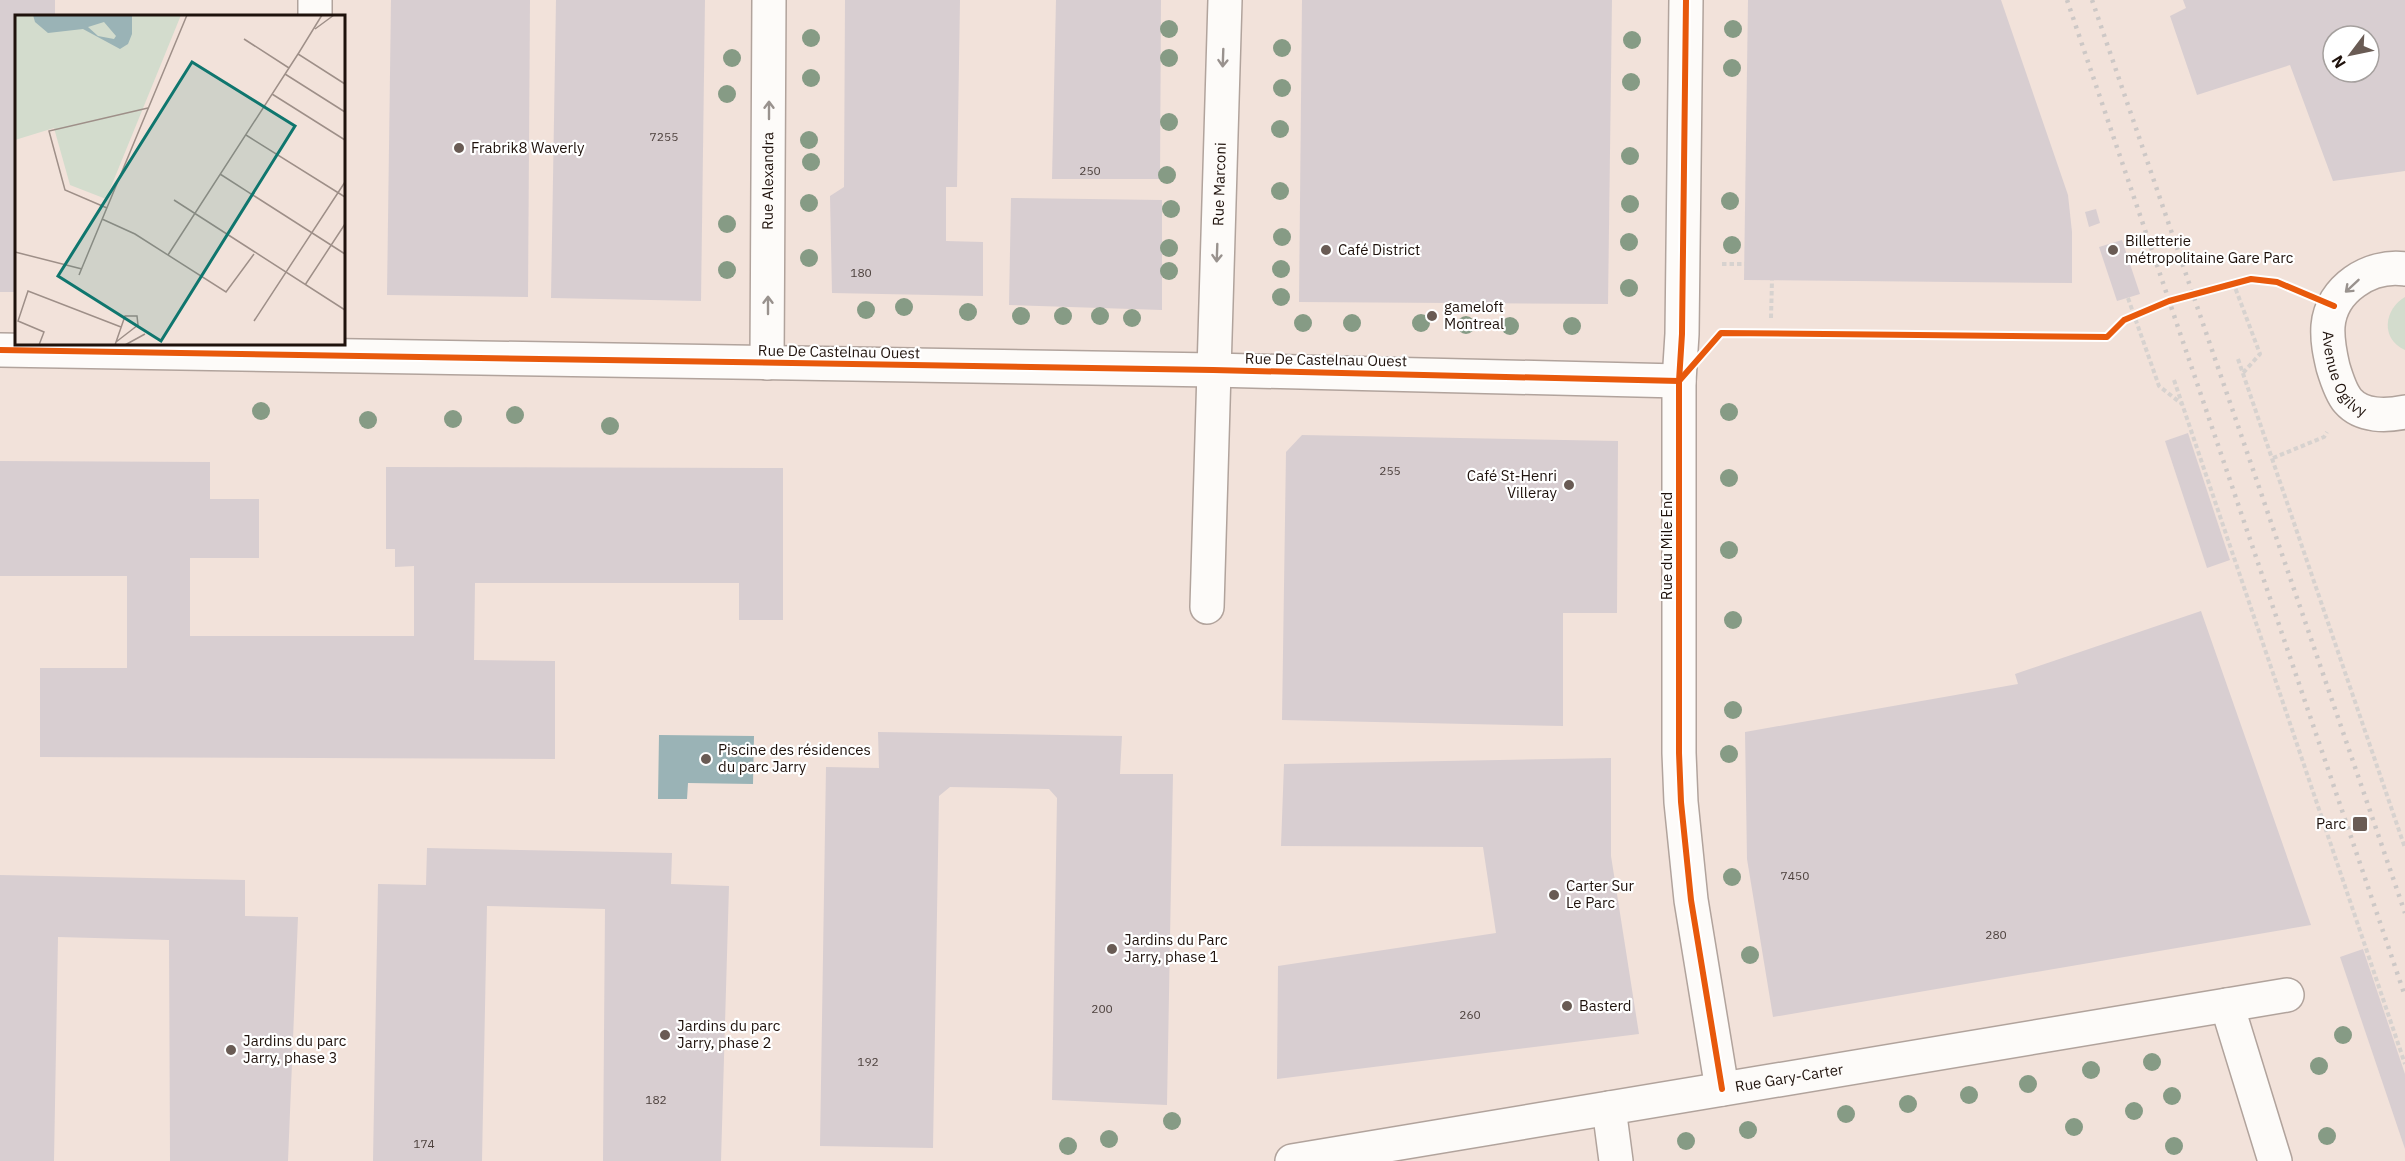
<svg xmlns="http://www.w3.org/2000/svg" width="2405" height="1161" font-family="'IBM Plex Sans',sans-serif">
<rect width="100%" height="100%" fill="#f2e2da"/>
<path fill="#d3dccd" d="M2405 297V350C2380 339 2384 309 2405 297Z"/>
<path fill="#9ab3b6" d="M659 735 754 736 753 784 688 783 687 799H658Z"/>
<g fill="#d8ced1" fill-rule="evenodd">
<path d="M0 0H55V16H16V292H0Z"/>
<path d="M391 0H530L528 297 387 295Z"/>
<path d="M556 0H705L701 301 551 298Z"/>
<path d="M845 0H960L957 187H946V241L983 242V296L832 293 830 196 844 187Z"/>
<path d="M1056 0H1161L1160 179H1052Z"/>
<path d="M1302 0H1612L1608 304 1299 302Z"/>
<path d="M1748 0H2001L2068 195 2072 232V283L1744 280Z"/>
<path d="M2183 0H2405V171L2333 181 2290 65 2197 95 2170 16 2186 8ZM2333 36H2369V72H2333Z"/>
<path d="M1011 198 1162 200V310L1009 305Z"/>
<path d="M2096 209 2100 223 2089 227 2085 212Z"/>
<path d="M2122 240 2140 294 2117 301 2099 247Z"/>
<path d="M2188 433 2230 560 2207 568 2165 441Z"/>
<path d="M1302 435 1618 441 1617 613H1563V726L1282 720 1286 452Z"/>
<path d="M0 461 210 462V499H259V558H190V636H414V566L395 567V549H386V467L783 468V620H739V583H475L474 660 555 661V759L40 757V668H127V576H0Z"/>
<path d="M2201 611 2311 925 1773 1017 1747 859 1745 732 2018 684 2015 674Z"/>
<path d="M878 732 1122 736 1120 774H1173L1167 1105 1052 1100 1057 798 1049 789 950 787 939 796 933 1148 820 1146 826 767 879 768Z"/>
<path d="M1611 758V856L1639 1034 1277 1079 1278 966 1496 933 1483 847 1281 846 1284 764Z"/>
<path d="M427 848 672 853 671 884 729 886 721 1161H603L605 909 487 906 482 1161H373L378 884 426 885Z"/>
<path d="M0 875 245 880V916L298 917 288 1161H170L169 940 58 937 54 1161H0Z"/>
<path d="M2363 949 2405 1074V1149L2340 957Z"/>
</g>
<g fill="none" stroke-linecap="round" stroke-linejoin="round">
<defs>
<g id="minor">
<path d="M1686 0 1682 334 1679 381V753L1681 802 1691 900 1722 1089"/>
<path d="M315 16V0"/>
<path id="s1" d="M2405 269C2370 264 2331 289 2328 326 2327 341 2330 354 2333 367 2336 377 2341 393 2348 401 2362 417 2387 416 2405 412"/>
<path d="M0 350 1213 370 1679 381"/>
<path id="s2" d="M767 363 769 0"/>
<path id="s3" d="M1207 607 1225 0"/>
<path d="M2227 1005 2275 1161"/>
<path d="M1609 1108 1616 1161"/>
<path id="s4" d="M1292 1161 2287 995"/>
</g>
</defs>
<use href="#minor" stroke="#b1a39c" stroke-width="36"/>
<g stroke="#d7d2cf" stroke-width="4" stroke-dasharray="4.5 3" stroke-linecap="butt">
<path d="M1722 264H1745"/>
<path d="M2233 282 2260 354 2243 373"/>
<path d="M2128 298 2159 386 2182 404"/>
<path d="M1771 318 1772 280"/>
<path d="M2238 359 2405 848"/>
<path d="M2174 380 2405 1064"/>
<path d="M2273 458 2324 437 2327 432"/>
</g>
<use href="#minor" stroke="#fdfbf9" stroke-width="33"/>
<g stroke="#cdc8c6" stroke-width="4.5" stroke-dasharray="3 6" stroke-linecap="butt">
<path d="M2067 0 2405 996"/>
<path d="M2092 0 2405 913"/>
</g>
<defs>
<g id="cycleway">
<path d="M1686 0 1682 334 1679 381V753L1681 802 1691 900 1722 1089"/>
<path d="M0 350 1213 370 1679 381 1721 333 2107 337 2124 320 2169 301 2251 279 2277 282 2334 306"/>
</g>
</defs>
<use href="#cycleway" stroke="#fff" stroke-width="10"/>
<use href="#cycleway" stroke="#e8590c" stroke-width="6"/>
</g>
<g fill="#869b85">
<circle cx="1169" cy="29" r="9"/>
<circle cx="1733" cy="29" r="9"/>
<circle cx="811" cy="38" r="9"/>
<circle cx="1632" cy="40" r="9"/>
<circle cx="1282" cy="48" r="9"/>
<circle cx="732" cy="58" r="9"/>
<circle cx="1169" cy="58" r="9"/>
<circle cx="1732" cy="68" r="9"/>
<circle cx="811" cy="78" r="9"/>
<circle cx="1631" cy="82" r="9"/>
<circle cx="1282" cy="88" r="9"/>
<circle cx="727" cy="94" r="9"/>
<circle cx="1169" cy="122" r="9"/>
<circle cx="1280" cy="129" r="9"/>
<circle cx="809" cy="140" r="9"/>
<circle cx="1630" cy="156" r="9"/>
<circle cx="811" cy="162" r="9"/>
<circle cx="1167" cy="175" r="9"/>
<circle cx="1280" cy="191" r="9"/>
<circle cx="1730" cy="201" r="9"/>
<circle cx="809" cy="203" r="9"/>
<circle cx="1630" cy="204" r="9"/>
<circle cx="1171" cy="209" r="9"/>
<circle cx="727" cy="224" r="9"/>
<circle cx="1282" cy="237" r="9"/>
<circle cx="1629" cy="242" r="9"/>
<circle cx="1732" cy="245" r="9"/>
<circle cx="1169" cy="248" r="9"/>
<circle cx="809" cy="258" r="9"/>
<circle cx="1281" cy="269" r="9"/>
<circle cx="727" cy="270" r="9"/>
<circle cx="1169" cy="271" r="9"/>
<circle cx="1629" cy="288" r="9"/>
<circle cx="1281" cy="297" r="9"/>
<circle cx="904" cy="307" r="9"/>
<circle cx="866" cy="310" r="9"/>
<circle cx="968" cy="312" r="9"/>
<circle cx="1021" cy="316" r="9"/>
<circle cx="1063" cy="316" r="9"/>
<circle cx="1100" cy="316" r="9"/>
<circle cx="1132" cy="318" r="9"/>
<circle cx="1303" cy="323" r="9"/>
<circle cx="1352" cy="323" r="9"/>
<circle cx="1421" cy="323" r="9"/>
<circle cx="1466" cy="325" r="9"/>
<circle cx="1510" cy="326" r="9"/>
<circle cx="1572" cy="326" r="9"/>
<circle cx="261" cy="411" r="9"/>
<circle cx="1729" cy="412" r="9"/>
<circle cx="515" cy="415" r="9"/>
<circle cx="453" cy="419" r="9"/>
<circle cx="368" cy="420" r="9"/>
<circle cx="610" cy="426" r="9"/>
<circle cx="1729" cy="478" r="9"/>
<circle cx="1729" cy="550" r="9"/>
<circle cx="1733" cy="620" r="9"/>
<circle cx="1733" cy="710" r="9"/>
<circle cx="1729" cy="754" r="9"/>
<circle cx="1732" cy="877" r="9"/>
<circle cx="1750" cy="955" r="9"/>
<circle cx="2343" cy="1035" r="9"/>
<circle cx="2152" cy="1062" r="9"/>
<circle cx="2319" cy="1066" r="9"/>
<circle cx="2091" cy="1070" r="9"/>
<circle cx="2028" cy="1084" r="9"/>
<circle cx="1969" cy="1095" r="9"/>
<circle cx="2172" cy="1096" r="9"/>
<circle cx="1908" cy="1104" r="9"/>
<circle cx="2134" cy="1111" r="9"/>
<circle cx="1846" cy="1114" r="9"/>
<circle cx="1172" cy="1121" r="9"/>
<circle cx="2074" cy="1127" r="9"/>
<circle cx="1748" cy="1130" r="9"/>
<circle cx="2327" cy="1136" r="9"/>
<circle cx="1109" cy="1139" r="9"/>
<circle cx="1686" cy="1141" r="9"/>
<circle cx="1068" cy="1146" r="9"/>
<circle cx="2174" cy="1146" r="9"/>
</g>
<defs><path id="oneway-shaft" d="M-6 0H5M1.5-3L5.5 0L1.5 3" fill="none" stroke-width="1.6" stroke-linecap="round" stroke-linejoin="round" transform="scale(1.5)"/></defs>
<g stroke="#99928e">
<use href="#oneway-shaft" transform="translate(1223 58) rotate(92)"/>
<use href="#oneway-shaft" transform="translate(769 110) rotate(-90)"/>
<use href="#oneway-shaft" transform="translate(1217 253) rotate(92)"/>
<use href="#oneway-shaft" transform="translate(2352 286) rotate(137)"/>
<use href="#oneway-shaft" transform="translate(768 305) rotate(-90)"/>
</g>
<g fill="#695b54" stroke="#fff" stroke-width="2">
<circle cx="459" cy="148" r="6"/>
<circle cx="1326" cy="250" r="6"/>
<circle cx="2113" cy="250" r="6"/>
<circle cx="1432" cy="316" r="6"/>
<circle cx="1569" cy="485" r="6"/>
<circle cx="706" cy="759" r="6"/>
<rect x="2352" y="816" width="16" height="16" rx="3"/>
<circle cx="1554" cy="895" r="6"/>
<circle cx="1112" cy="949" r="6"/>
<circle cx="1567" cy="1006" r="6"/>
<circle cx="665" cy="1035" r="6"/>
<circle cx="231" cy="1050" r="6"/>
</g>
<g text-anchor="middle" stroke-width="4.5" stroke-linejoin="round" paint-order="stroke">
<g font-size="12" fill="#4d413d">
<text x="664" y="141">7255</text>
<text x="1090" y="175">250</text>
<text x="861" y="277">180</text>
<text x="1390" y="475">255</text>
<text x="1795" y="880">7450</text>
<text x="1996" y="939">280</text>
<text x="1102" y="1013">200</text>
<text x="1470" y="1019">260</text>
<text x="868" y="1066">192</text>
<text x="656" y="1104">182</text>
<text x="424" y="1148">174</text>
</g>
<g font-size="15" fill="#1f120c" stroke="#fff" text-anchor="start">
<text x="471" y="153">Frabrik8 Waverly</text>
<text x="2125" y="246">Billetterie<tspan x="2125" dy="17">métropolitaine Gare Parc</tspan></text>
<text x="1338" y="255">Café District</text>
<text x="1444" y="312">gameloft<tspan x="1444" dy="17">Montreal</tspan></text>
<text x="1557" y="481" text-anchor="end">Café St-Henri<tspan x="1557" dy="17">Villeray</tspan></text>
<text x="718" y="755">Piscine des résidences<tspan x="718" dy="17">du parc Jarry</tspan></text>
<text x="2346" y="829" text-anchor="end">Parc</text>
<text x="1566" y="891">Carter Sur<tspan x="1566" dy="17">Le Parc</tspan></text>
<text x="1124" y="945">Jardins du Parc<tspan x="1124" dy="17">Jarry, phase 1</tspan></text>
<text x="1579" y="1011">Basterd</text>
<text x="677" y="1031">Jardins du parc<tspan x="677" dy="17">Jarry, phase 2</tspan></text>
<text x="243" y="1046">Jardins du parc<tspan x="243" dy="17">Jarry, phase 3</tspan></text>
</g>
<g font-size="15" fill="#1f120c" stroke="#fff">
<text dy="5" stroke="none"><textPath href="#s2" startOffset="182">Rue Alexandra</textPath></text>
<text dy="5" stroke="none"><textPath href="#s3" startOffset="423">Rue Marconi</textPath></text>
<text transform="translate(839 352) rotate(1)" y="5">Rue De Castelnau Ouest</text>
<text transform="translate(1326 360) rotate(1)" y="5">Rue De Castelnau Ouest</text>
<text dy="5" stroke="none"><textPath href="#s1" startOffset="159">Avenue Ogilvy</textPath></text>
<text transform="translate(1667 546) rotate(-90)" y="5">Rue du Mile End</text>
<text dy="5" stroke="none"><textPath href="#s4" startOffset="504">Rue Gary-Carter</textPath></text>
</g>
</g>
<g transform="translate(15 15)">
<rect width="330" height="330" fill="#f2e2da"/>
<path d="M0 0H166L91 184 55 170 39 113 0 125Z" fill="#d3dccd"/>
<path d="M18 0H117V19L113 29 105 34 68 14 33 18 20 7ZM89 7 101 21 99 24 83 21 73 12Z" fill="#9ab3b6" fill-rule="evenodd"/>
<path fill="none" stroke="#9e8f88" stroke-width="1.5" d="M307 0 283 39 330 69M300 14 319 0M229 24 274 53M270 59 330 97M257 79 330 125M231 120 330 182M205 159 330 239M159 185 330 295M92 193 50 175 34 116 133 93M87 204 120 219 211 277 239 239M0 237 67 254M153 240 283 39M64 260 172 0M290 270 330 209M239 306 330 167M24 330 29 317 3 306 13 276 106 312M100 330 110 301H122L123 310 101 327M110 330 130 319"/>
<path fill="#0f766e" fill-opacity="0.15" stroke="#0f766e" stroke-width="3" d="M177 47 280 111 146 326 43 261Z"/>
<rect width="330" height="330" fill="none" stroke="#1f120c" stroke-width="3"/>
</g>
<g transform="translate(2351 54) rotate(238)"><circle r="28" fill="#ffffff" stroke="#a5a09e" stroke-width="1.5"/>
<path d="M0-4.5L10 22L0 15L-10 22Z" fill="#695b54"/>
<text y="-9" font-size="16" font-weight="bold" text-anchor="middle" fill="#1f120c">N</text>
</g>
</svg>
